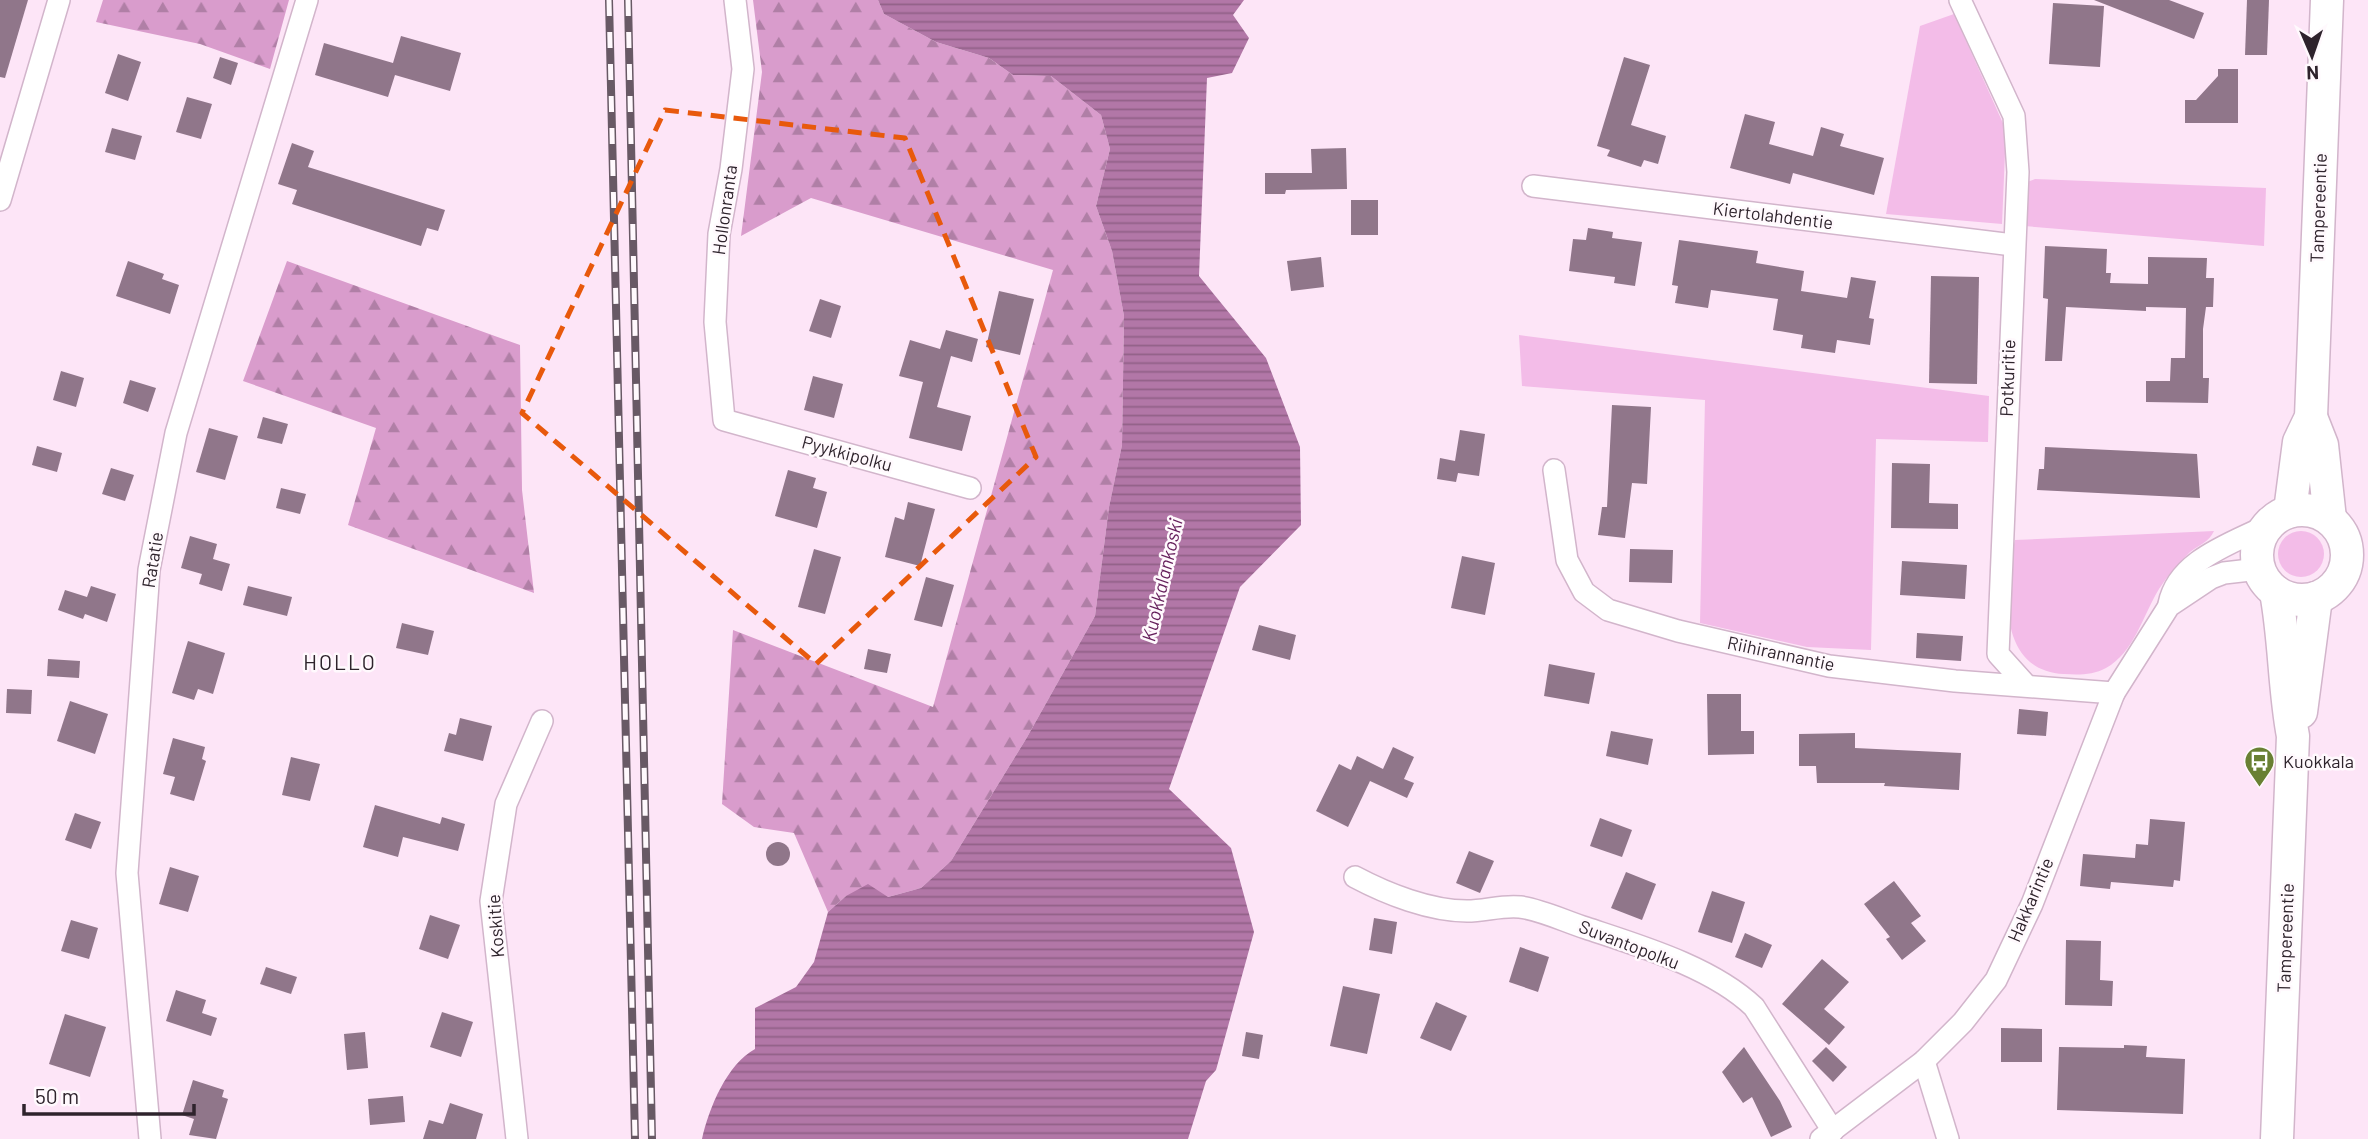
<svg xmlns="http://www.w3.org/2000/svg" width="2368" height="1139" font-family="Barlow,sans-serif">
<defs>
<pattern id="forest-firs" width="22" height="20" patternUnits="userSpaceOnUse" patternTransform="scale(1.75)"><rect width="22" height="20" fill="#d99ccc"/><path d="M5 1l3.5 6h-7zM16 11l3.5 6h-7z" fill="#b07fa6"/></pattern>
<pattern id="water-rules" width="6" height="5" patternUnits="userSpaceOnUse" patternTransform="scale(1.75)"><rect width="6" height="5" fill="#b277a7"/><path d="M0 2.5h6" fill="none" stroke="#916188"/></pattern>
</defs>
<rect width="100%" height="100%" fill="#fde5f7"/>
<g fill="#f3bce8">
<path d="M1954 14 2006 130 2002 224 1886 214 1920 26Z"/>
<path d="M2035 179 2266 188 2264 246 2024 226 2027 182Z"/>
<path d="M1519 335 1989 396 1988 442 1876 439 1871 650 1807 647 1700 623 1705 400 1522 386Z"/>
<circle cx="2301" cy="554" r="23"/>
<path d="M2214 531C2209 542 2199 545 2190 552 2179 563 2168 575 2159 589 2143 615 2134 653 2106 668 2093 675 2079 675 2064 674 1997 671 2003 588 2015 540Z"/>
</g>
<g fill="url(#forest-firs)">
<path d="M103 0H289L270 69 200 44 96 22Z"/>
<path d="M753 0H878L884 14 936 42 989 58 1013 75 1051 76 1101 115 1110 149 1096 206 1112 251 1124 316 1122 445 1109 507 1095 616 1026 739 951 861 921 888 888 897 846 896 828 912 794 833 754 827 722 804 733 630 933 707 1053 270 811 198 741 236 762 72Z"/>
<path d="M287 261 520 345 522 490 534 593 348 525 376 428 243 381Z"/>
</g>
<path fill="url(#water-rules)" d="M878 0H1244L1233 15 1249 38 1232 73 1207 78 1199 276 1266 358 1300 447 1301 525 1240 587 1169 789 1231 848 1254 932 1216 1070 1206 1081 1188 1139H702C709 1108 727 1064 755 1049V1008L796 987 814 962 828 912 846 896 868 884 888 897 921 888 951 861 1026 739 1095 616 1109 507 1122 445 1124 316 1112 251 1096 206 1110 149 1101 115 1051 76 1013 75 989 58 936 42 884 14Z"/>
<g fill="#90768a">
<path d="M0 0H28L5 78 0 77Z"/>
<path d="M2094 0H2169L2204 13 2194 39Z"/>
<path d="M2247 0H2269L2267 55H2245Z"/>
<path d="M2053 3 2104 6 2100 67 2049 64Z"/>
<path d="M401 36 461 53 450 91 395 75 388 97 315 75 324 43 393 63Z"/>
<path d="M118 54 141 62 128 101 105 93Z"/>
<path d="M220 57 238 63 231 85 213 78Z"/>
<path d="M1624 57 1650 65 1631 125 1666 136 1658 164 1644 160 1641 167 1607 156 1610 150 1597 146Z"/>
<path d="M2218 69H2238V123H2185V100H2196L2218 76Z"/>
<path d="M187 97 212 104 201 139 176 132Z"/>
<path d="M1745 114 1775 122 1769 144 1813 156 1821 127 1844 134 1840 146 1884 158 1874 195 1793 173 1790 184 1730 168Z"/>
<path d="M112 128 142 136 135 160 105 152Z"/>
<path d="M292 143 314 151 308 167 445 210 438 231 427 228 421 246 292 204 297 190 278 184Z"/>
<path d="M1346 148 1347 189 1286 190 1285 194H1265V173H1312L1311 149Z"/>
<rect x="1351" y="200" width="27" height="35"/>
<path d="M1588 228 1613 232 1612 238 1642 242 1635 286 1614 283 1615 277 1569 271 1573 239 1586 240Z"/>
<path d="M1679 240 1758 251 1756 263 1804 271 1801 291 1847 298 1851 277 1876 281 1869 318 1874 319 1870 345 1837 340 1835 353 1801 348 1803 335 1773 330 1778 299 1711 290 1708 308 1675 303 1678 286 1672 285Z"/>
<path d="M2045 246 2107 249 2106 273H2111L2110 283 2148 284V257L2207 258 2206 278H2214L2213 307H2206L2203 329V378H2209L2208 403 2146 402V381H2170L2171 358H2185L2186 308 2146 307V311L2066 307 2062 361H2045L2048 299 2043 298Z"/>
<path d="M1321 257 1324 287 1291 291 1287 261Z"/>
<path d="M128 261 164 274 162 279 179 285 170 314 116 296Z"/>
<path d="M1931 276 1979 277 1977 384 1929 383Z"/>
<path d="M999 291 1034 299 1020 355 986 347Z"/>
<path d="M820 299 841 306 831 338 809 331Z"/>
<path d="M946 330 978 339 972 362 951 356 937 407 971 416 962 451 909 438 923 382 899 376 910 340 940 349Z"/>
<path d="M61 371 84 378 76 407 53 400Z"/>
<path d="M813 376 843 384 834 418 804 410Z"/>
<path d="M130 380 156 388 148 412 123 403Z"/>
<path d="M1612 405 1651 407 1647 484 1632 483 1625 538 1598 535 1602 507H1607Z"/>
<path d="M263 417 288 424 282 444 257 438Z"/>
<path d="M209 428 238 436 225 480 196 472Z"/>
<path d="M1460 430 1485 434 1479 476 1458 473 1456 482 1437 479 1440 458 1455 461Z"/>
<path d="M37 446 62 453 57 472 32 465Z"/>
<path d="M2045 447 2197 454 2200 498 2037 490 2039 469H2044Z"/>
<path d="M1892 463 1930 464 1929 503 1958 504V529L1891 528Z"/>
<path d="M111 468 134 475 125 501 102 494Z"/>
<path d="M788 470 816 478 813 488 827 492 817 528 775 516Z"/>
<path d="M281 488 306 494 300 514 276 508Z"/>
<path d="M908 502 935 509 920 566 885 557 895 517 904 520Z"/>
<path d="M190 536 217 544 213 559 230 564 222 591 199 584 202 574 181 568Z"/>
<path d="M814 549 841 557 825 614 798 607Z"/>
<path d="M1630 549 1673 550 1672 583 1629 582Z"/>
<path d="M1462 556 1495 563 1485 615 1451 608Z"/>
<path d="M1902 561 1967 565 1965 599 1900 595Z"/>
<path d="M926 577 954 585 942 627 914 620Z"/>
<path d="M91 586 116 594 107 622 85 614 83 619 58 610 65 590 87 597Z"/>
<path d="M248 586 292 597 287 616 243 605Z"/>
<path d="M402 623 434 631 428 655 396 648Z"/>
<path d="M1259 625 1296 635 1290 660 1252 650Z"/>
<path d="M1917 633 1963 636 1961 661 1916 658Z"/>
<path d="M188 641 225 653 213 694 198 689 194 700 172 693Z"/>
<path d="M868 649 891 654 887 673 864 669Z"/>
<path d="M48 659 80 661 79 678 47 676Z"/>
<path d="M1549 664 1595 673 1589 704 1544 696Z"/>
<path d="M7 689 32 690 31 714 6 713Z"/>
<path d="M1707 694H1741V731H1754V754L1708 755Z"/>
<path d="M70 701 108 714 95 754 57 741Z"/>
<path d="M2019 709 2048 712 2046 736 2017 734Z"/>
<path d="M460 718 492 726 483 761 444 751 449 733 456 735Z"/>
<path d="M1611 731 1653 739 1648 765 1606 756Z"/>
<path d="M1855 733V748L1961 753 1959 790 1884 786 1885 783H1817L1816 766H1799V734Z"/>
<path d="M173 738 205 747 202 759 206 761 194 801 170 794 175 777 163 774Z"/>
<path d="M1393 747 1414 757 1404 779 1414 783 1407 798 1370 781 1348 827 1316 811 1339 764 1351 770 1357 756 1383 769Z"/>
<path d="M291 757 320 764 310 801 282 795Z"/>
<path d="M375 805 440 824 442 817 465 824 458 851 403 837 398 857 363 847Z"/>
<path d="M75 813 101 822 91 849 65 840Z"/>
<path d="M1600 818 1632 830 1622 857 1590 846Z"/>
<path d="M2150 819 2185 822 2180 881 2174 880 2173 887 2111 882 2110 889 2080 886 2083 854 2135 858 2136 844 2148 845Z"/>
<circle cx="778" cy="854" r="12"/>
<path d="M1469 851 1494 861 1480 893 1456 883Z"/>
<path d="M170 867 199 876 188 912 159 904Z"/>
<path d="M1626 872 1656 884 1642 920 1611 908Z"/>
<path d="M1894 881 1921 916 1911 923 1926 941 1902 960 1886 939 1890 937 1864 904Z"/>
<path d="M1712 891 1745 902 1732 943 1698 932Z"/>
<path d="M430 915 460 925 448 959 419 949Z"/>
<path d="M1374 918 1397 922 1392 954 1369 950Z"/>
<path d="M71 920 98 928 89 959 61 951Z"/>
<path d="M1745 933 1772 945 1762 968 1735 957Z"/>
<path d="M2066 940 2101 941 2100 980 2113 981 2112 1006 2065 1005Z"/>
<path d="M1520 947 1549 957 1538 992 1509 982Z"/>
<path d="M1822 959 1849 982 1824 1009 1845 1027 1829 1045 1782 1004Z"/>
<path d="M266 967 297 977 291 994 260 984Z"/>
<path d="M1343 986 1380 994 1367 1054 1330 1046Z"/>
<path d="M176 990 206 1000 202 1013 217 1018 211 1036 166 1021Z"/>
<path d="M1436 1002 1467 1016 1451 1051 1420 1038Z"/>
<path d="M442 1012 473 1022 461 1057 430 1047Z"/>
<path d="M65 1014 106 1027 90 1077 49 1064Z"/>
<path d="M2001 1028 2042 1029V1062H2001Z"/>
<path d="M365 1032 368 1068 347 1070 344 1034Z"/>
<path d="M1246 1032 1263 1035 1259 1059 1242 1056Z"/>
<path d="M2124 1045 2147 1046 2146 1057 2185 1059 2183 1114 2057 1110 2059 1047 2124 1048Z"/>
<path d="M1744 1047 1780 1101 1792 1127 1771 1137 1752 1097 1743 1103 1722 1072Z"/>
<path d="M1826 1047 1847 1067 1833 1082 1812 1061Z"/>
<path d="M193 1080 224 1090 222 1097 228 1099 216 1139 189 1135 194 1119 182 1115Z"/>
<path d="M403 1096 405 1122 370 1125 368 1099Z"/>
<path d="M450 1103 483 1114 476 1139H423L429 1120 443 1124Z"/>
</g>
<g fill="none" stroke-linecap="round" stroke-linejoin="round">
<defs>
<g id="street">
<path d="M735 0 743 69 731 169 719 234 715 322 724 420 970 488"/>
<path d="M1960 0 2014 116 2018 172 1998 654 2025 684"/>
<path d="M1533 186 2013 245"/>
<path d="M0 200 59 0"/>
<path d="M1554 470 1567 560 1584 592 1608 610 1678 631 1829 666 1955 681 2114 693"/>
<path d="M2169 604C2178 560 2231 544 2266 526"/>
<path d="M1355 877C1387 894 1430 911 1467 911 1485 911 1502 905 1520 907 1542 910 1564 921 1586 928 1640 946 1712 967 1754 1007L1833 1131"/>
<path d="M1924 1061 1948 1139"/>
<path d="M150 1139 127 873 149 570 176 433 307 0"/>
<path d="M517 1139 491 901 506 804 542 721"/>
<path d="M1821 1139 1924 1061 1963 1022 1996 980 2032 904 2114 693 2169 606 2211 578 2224 573 2259 569"/>
</g>
<g id="secondary">
<path d="M2311 417 2322 445 2330 519"/>
<circle cx="2302" cy="555" r="45"/>
<path d="M2290 511 2299 442 2311 417 2327 0"/>
<path d="M2276 592C2285 640 2284 689 2293 736L2277 1139"/>
<path d="M2301 712 2316 598"/>
</g>
</defs>
<use href="#street" stroke="#d2b5cb" stroke-width="24"/>
<use href="#secondary" stroke="#d2b5cb" stroke-width="35"/>
<use href="#street" stroke="#fff" stroke-width="21"/>
<use href="#secondary" stroke="#fff" stroke-width="32"/>
<defs>
<g id="rail">
<path d="M609 0 635 1139"/>
<path d="M628 0 652 1139"/>
</g>
</defs>
<use href="#rail" stroke="#685965" stroke-width="8"/>
<use href="#rail" stroke="#fff9fd" stroke-width="5" stroke-dasharray="16" stroke-linecap="butt"/>
</g>
<path fill="none" stroke="#e8590c" stroke-width="5" stroke-dasharray="14 9" stroke-linejoin="round" d="M665 110 905 138 1036 457 816 664 522 413Z"/>
<defs>
<symbol id="bus-pin" viewBox="-11 -11 22 30"><path d="M0 17L-7.5 6A9.5 9.5 0 1 1 7.5 6Z" fill="#698033" stroke="#fff9fd"/><path d="M-5-6H5V4H4V6H2V4H-2V6H-4V4H-5ZM-3.5-4V0h7V-4ZM-3.5 1.2v1.5H-2V1.2ZM2 1.2v1.5H3.5V1.2Z" fill="#fff"/></symbol>
</defs>
<g fill-rule="evenodd">
<use href="#bus-pin" x="2242" y="744" width="35" height="47"/>
</g>
<g text-anchor="middle" stroke-width="5" stroke-linejoin="round" paint-order="stroke">
<g font-size="18" fill="#2e232c" stroke="#fff9fd">
<text transform="translate(2319 208) rotate(-88)" y="6">Tampereentie</text>
<text transform="translate(725 210) rotate(-82)" y="6">Hollonranta</text>
<text transform="translate(1773 216) rotate(7)" y="6">Kiertolahdentie</text>
<text transform="translate(2008 378) rotate(-88)" y="6">Potkuritie</text>
<text transform="translate(847 454) rotate(15)" y="6">Pyykkipolku</text>
<text transform="translate(153 560) rotate(-81)" y="6">Ratatie</text>
<text transform="translate(1781 654) rotate(12)" y="6">Riihirannantie</text>
<text transform="translate(2031 900) rotate(-67)" y="6">Hakkarintie</text>
<text transform="translate(496 926) rotate(-94)" y="6">Koskitie</text>
<text transform="translate(2286 938) rotate(-88)" y="6">Tampereentie</text>
<text transform="translate(1629 945) rotate(21)" y="6">Suvantopolku</text>
</g>
<g font-size="18" fill="#2e232c" stroke="#fff9fd" text-anchor="start">
<text x="2283" y="768">Kuokkala</text>
</g>
<g font-size="19" font-style="italic" fill="#641d5a" stroke="#fff9fd">
<text transform="translate(1162 580) rotate(-77)" y="7">Kuokkalankoski</text>
</g>
<g font-size="21" letter-spacing="2" fill="#2e232c" stroke="#fff9fd">
<text x="340" y="670">HOLLO</text>
</g>
</g>
<g transform="translate(2312 56) rotate(178)" stroke="#fff9fd" stroke-width="5" paint-order="stroke">
<path d="M0-5L12 26L0 18L-12 26Z" fill="#2e232c"/>
<text y="-10" font-size="19" font-weight="bold" text-anchor="middle" fill="#2e232c">N</text>
</g>
<path d="M24 1104v10h170v-10" fill="none" stroke="#2e232c" stroke-width="3.5"/>
<text x="35" y="1104" font-size="21" fill="#2e232c" stroke="#fff9fd" stroke-width="5" paint-order="stroke">50 m</text>
</svg>
